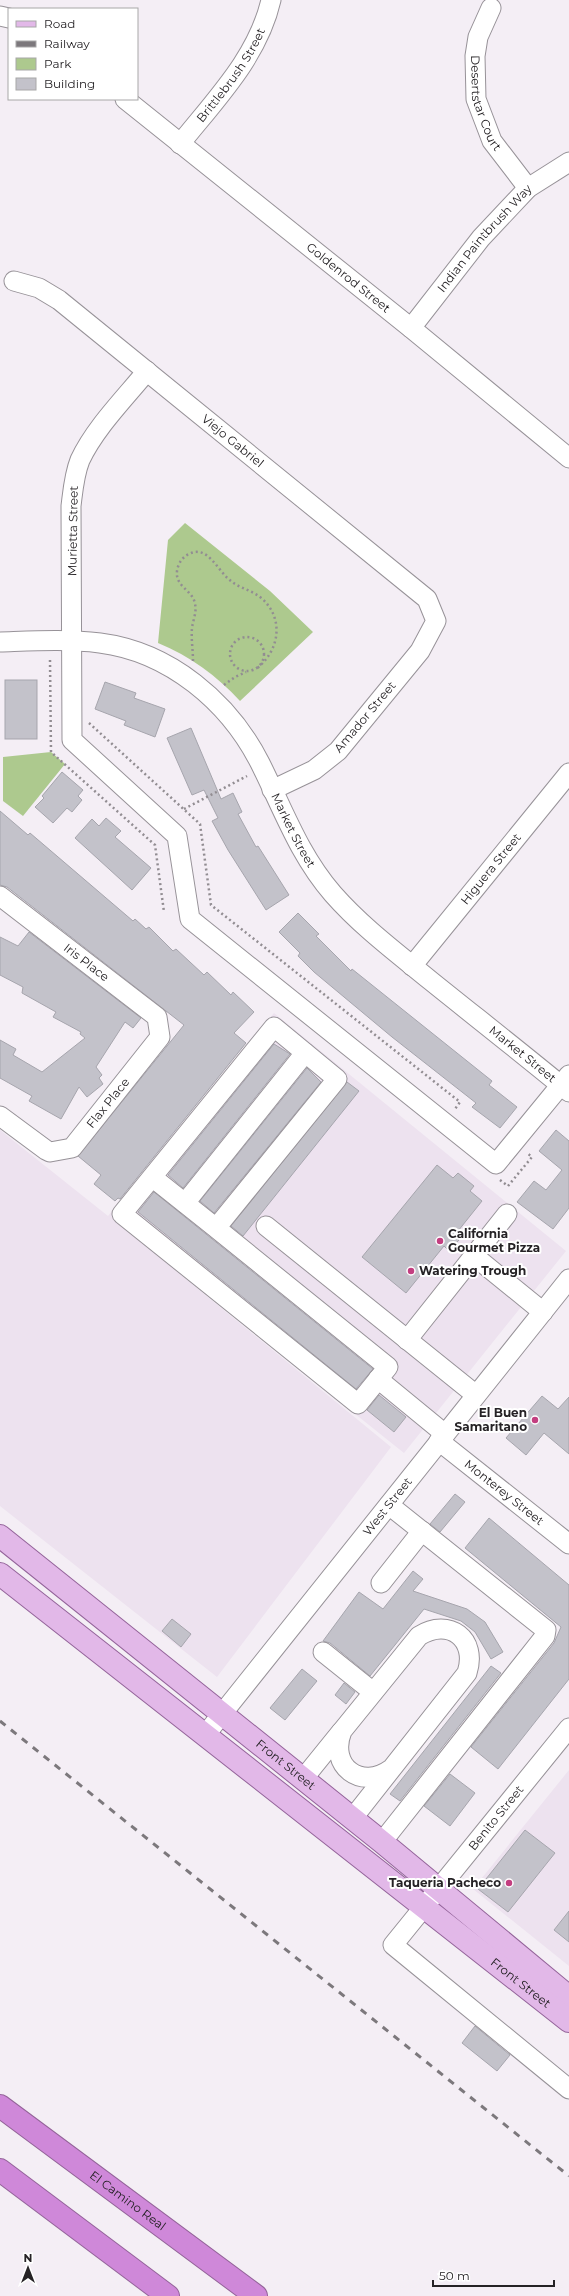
<svg xmlns="http://www.w3.org/2000/svg" width="569" height="2296" font-family="Montserrat,sans-serif">
<rect width="100%" height="100%" fill="#f4eef5"/>
<g fill="#ede2ef">
<path d="M274 1013 566 1251 404 1453 170 1266 391 1447 217 1677 0 1506V1130L108 1216Z"/>
<path d="M569 1770V1966L473 1889Z"/>
</g>
<g fill="#adc98e">
<path d="M185 523 270 591 313 632 240 701C217 676 190 656 158 643L168 540Z"/>
<path d="M51 752 65 764 23 816 3 801V757Z"/>
</g>
<g fill="#c3c2ca" stroke="#a6a5ad">
<rect x="5" y="680" width="32" height="59"/>
<path d="M105 682 136 693 134 698 165 709 155 737 124 725 126 721 95 709Z"/>
<path d="M191 728 221 799 233 793 242 812 238 814 256 847 258 846 289 895 266 910 228 850 212 821 218 818 204 790 192 795 167 738Z"/>
<path d="M62 772 83 790 78 796 82 800 72 812 67 808 53 823 35 807 44 798 42 796Z"/>
<path d="M0 811 28 835 30 833 133 921 135 919 146 929 149 927 173 951 176 949 204 975 207 972 231 995 233 992 254 1012 234 1033 246 1043 120 1199 118 1198 115 1201 94 1184 101 1175 78 1156 184 1025 7 887 0 885Z"/>
<path d="M106 818 121 831 115 837 151 868 132 890 75 838 92 819 99 826Z"/>
<path d="M298 913 319 934 316 936 351 971 352 969 492 1081 489 1085 517 1107 500 1128 472 1107 476 1103 392 1037 314 972 298 956 300 953 279 932Z"/>
<path d="M29 932 141 1018 133 1028 125 1022 96 1067 102 1075 99 1078 103 1084 87 1097 79 1087 61 1119 29 1101 32 1096 0 1078V1040L16 1049 13 1055 42 1072 85 1038 80 1034 81 1032 53 1017 56 1012 22 993 23 987 0 975V937L18 946Z"/>
<path d="M274 1044 290 1054 183 1188 168 1175Z"/>
<path d="M307 1068 321 1082 214 1213 200 1201Z"/>
<path d="M347 1082 359 1091 243 1236 231 1226Z"/>
<path d="M556 1130 569 1141V1208L553 1229 517 1202 534 1181 546 1190 562 1170 539 1151Z"/>
<path d="M437 1165 453 1178 458 1173 474 1186 470 1191 482 1201 454 1236 459 1240 449 1251 444 1246 406 1293 362 1257Z"/>
<path d="M154 1192 373 1369 356 1389 138 1212Z"/>
<path d="M379 1395 406 1417 394 1432 367 1410Z"/>
<path d="M542 1396 558 1409 569 1397V1454L544 1433 526 1455 506 1438Z"/>
<path d="M455 1494 465 1502 440 1532 430 1524Z"/>
<path d="M489 1518 569 1585V1679L498 1769 471 1747 554 1643 561 1627 465 1548Z"/>
<path d="M413 1571 423 1579 413 1591 467 1609 485 1622 503 1652 491 1659 475 1632 461 1621 424 1609 370 1676 330 1643 323 1641 359 1592 383 1609Z"/>
<path d="M172 1619 191 1634 181 1647 162 1631Z"/>
<path d="M491 1666 501 1673 400 1801 390 1794Z"/>
<path d="M302 1669 317 1681 285 1720 270 1708Z"/>
<path d="M344 1683 355 1692 346 1704 335 1695Z"/>
<path d="M450 1774 475 1793 450 1826 424 1806Z"/>
<path d="M525 1830 555 1853 508 1912 478 1889Z"/>
<path d="M569 1911V1942L554 1930Z"/>
<path d="M475 2026 510 2055 497 2071 462 2043Z"/>
</g>
<g fill="none" stroke-linecap="round" stroke-linejoin="round">
<defs>
<g id="minor">
<path id="s1" d="M491 8 478 37 475 56 476 99 492 141 528 188"/>
<path d="M0 16 9 18"/>
<path id="s2" d="M125 99 411 328 569 458"/>
<path id="s3" d="M180 144C215 100 258 57 271 0"/>
<path id="s4" d="M14 281 39 288 59 300 427 599 436 621 420 651 338 751 314 770 272 790"/>
<path id="s5" d="M411 328 481 238 528 188 569 162"/>
<path d="M147 371C124 399 95 428 80 460 74 475 73 490 71 506L72 740 177 836 190 919 496 1164 569 1075"/>
<path id="s6" d="M0 642C33 641 67 639 100 643 170 652 229 702 260 763 283 809 299 855 333 894 362 927 397 953 431 981 477 1018 523 1054 569 1092"/>
<path id="s7" d="M0 896 157 1017 160 1037 72 1148 50 1152 46 1150 0 1116"/>
<path id="s8" d="M412 966 569 773"/>
<path d="M152 1177 216 1228 337 1079 274 1027 122 1214 358 1404 388 1367 216 1228"/>
<path d="M185 1203 305 1053"/>
<path d="M266 1226 476 1395"/>
<path d="M474 1256 543 1312"/>
<path d="M407 1340 507 1214"/>
<path d="M378 1379 445 1434"/>
<path id="s9" d="M439 1441 569 1544"/>
<path d="M381 1583 422 1531"/>
<path d="M323 1652 373 1692"/>
<path d="M569 1728 393 1945 569 2089"/>
<path id="s10" d="M206 1734 569 1279"/>
<path d="M303 1779 341 1732"/>
<path d="M352 1819 467 1673C478 1639 449 1617 419 1636L342 1731C328 1766 361 1791 391 1769"/>
<path d="M382 1842 545 1636 546 1630 389 1505"/>
</g>
<g id="major">
<path id="s11" d="M0 1536 382 1842 569 1997"/>
<path id="s12" d="M0 1574 569 2021"/>
</g>
<g id="highway">
<path id="s13" d="M0 2106 256 2296"/>
<path d="M0 2170 168 2296"/>
</g>
</defs>
<use href="#minor" stroke="#979298" stroke-width="21"/>
<use href="#major" stroke="#94649a" stroke-width="24"/>
<use href="#highway" stroke="#94649a" stroke-width="24"/>
<g stroke="#928d92" stroke-width="2.5" stroke-dasharray="2 3" stroke-linecap="butt">
<circle cx="247" cy="654" r="17"/>
<path d="M50 660 51 752 155 845 164 912"/>
<path d="M193 661C193 650 191 639 192 628 193 620 197 612 195 604 193 590 175 587 177 571 178 564 182 557 189 554 208 544 218 572 231 581 239 588 251 590 260 597 285 617 280 651 256 669"/>
<path d="M224 685 235 677 246 672"/>
<path d="M89 723 200 824 211 905 460 1102 455 1109"/>
<path d="M184 809 247 776"/>
<path d="M500 1180 508 1186 532 1157 527 1153"/>
</g>
<use href="#minor" stroke="#fff" stroke-width="19"/>
<use href="#major" stroke="#e2b8e8" stroke-width="22"/>
<use href="#highway" stroke="#cf88d9" stroke-width="22"/>
<path stroke="#7c787c" stroke-width="3" stroke-dasharray="7 7" stroke-linecap="butt" d="M0 1721 569 2176"/>
</g>
<g fill="#c33e80" stroke="#fff" stroke-width="1.5">
<circle cx="440" cy="1241" r="4"/>
<circle cx="411" cy="1271" r="4"/>
<circle cx="535" cy="1420" r="4"/>
<circle cx="509" cy="1883" r="4"/>
</g>
<g text-anchor="middle" stroke-width="4" stroke-linejoin="round" paint-order="stroke">
<g font-size="12" fill="#252225" stroke="#fff">
<text dy="4" stroke="none"><textPath href="#s3" startOffset="86">Brittlebrush Street</textPath></text>
<text dy="4" stroke="none"><textPath href="#s1" startOffset="100">Desertstar Court</textPath></text>
<text dy="4" stroke="none"><textPath href="#s5" startOffset="116">Indian Paintbrush Way</textPath></text>
<text dy="4" stroke="none"><textPath href="#s2" startOffset="286">Goldenrod Street</textPath></text>
<text dy="4" stroke="none"><textPath href="#s4" startOffset="273">Viejo Gabriel</textPath></text>
<text transform="translate(73 531) rotate(-89)" y="4">Murietta Street</text>
<text transform="translate(365 717) rotate(-50)" y="4">Amador Street</text>
<text dy="4" stroke="none"><textPath href="#s6" startOffset="383">Market Street</textPath></text>
<text dy="4" stroke="none"><textPath href="#s8" startOffset="125">Higuera Street</textPath></text>
<text dy="4" stroke="none"><textPath href="#s7" startOffset="109">Iris Place</textPath></text>
<text dy="4" stroke="none"><textPath href="#s6" startOffset="707">Market Street</textPath></text>
<text transform="translate(108 1103) rotate(-51)" y="4">Flax Place</text>
<text dy="4" stroke="none"><textPath href="#s9" startOffset="83">Monterey Street</textPath></text>
<text dy="4" stroke="none"><textPath href="#s10" startOffset="291">West Street</textPath></text>
<text dy="4" stroke="none"><textPath href="#s11" startOffset="366">Front Street</textPath></text>
<text transform="translate(496 1818) rotate(-51)" y="4">Benito Street</text>
<text dy="4" stroke="none"><textPath href="#s12" startOffset="662">Front Street</textPath></text>
<text dy="4" stroke="none"><textPath href="#s13" startOffset="159">El Camino Real</textPath></text>
</g>
<g font-size="12" font-weight="bold" fill="#252225" stroke="#fff" text-anchor="start">
<text x="448" y="1238">California<tspan x="448" dy="14">Gourmet Pizza</tspan></text>
<text x="419" y="1275">Watering Trough</text>
<text x="527" y="1417" text-anchor="end">El Buen<tspan x="527" dy="14">Samaritano</tspan></text>
<text x="501" y="1887" text-anchor="end">Taqueria Pacheco</text>
</g>
</g>
<rect x="8" y="8" width="130" height="92" fill="#ffffff" stroke="#a8a7a8"/>
<rect x="16" y="21" width="20" height="6" fill="#e2b8e8" stroke="#a8a7a8"/>
<text x="44" y="28" font-size="12" fill="#252225">Road</text>
<rect x="16" y="41" width="20" height="6" fill="#7c787c" stroke="#a8a7a8"/>
<text x="44" y="48" font-size="12" fill="#252225">Railway</text>
<rect x="16" y="58" width="20" height="12" fill="#adc98e" stroke="#a8a7a8"/>
<text x="44" y="68" font-size="12" fill="#252225">Park</text>
<rect x="16" y="78" width="20" height="12" fill="#c3c2ca" stroke="#a8a7a8"/>
<text x="44" y="88" font-size="12" fill="#252225">Building</text>
<g transform="translate(28 2268)" stroke="#ffffff" stroke-width="3" paint-order="stroke">
<path d="M0-3L7 15L0 10L-7 15Z" fill="#252225"/>
<text y="-6" font-size="11" font-weight="bold" text-anchor="middle" fill="#252225">N</text>
</g>
<path d="M433 2280v6h121v-6" fill="none" stroke="#252225" stroke-width="2"/>
<text x="439" y="2280" font-size="12" fill="#252225" stroke="#ffffff" stroke-width="3" paint-order="stroke">50 m</text>
</svg>
